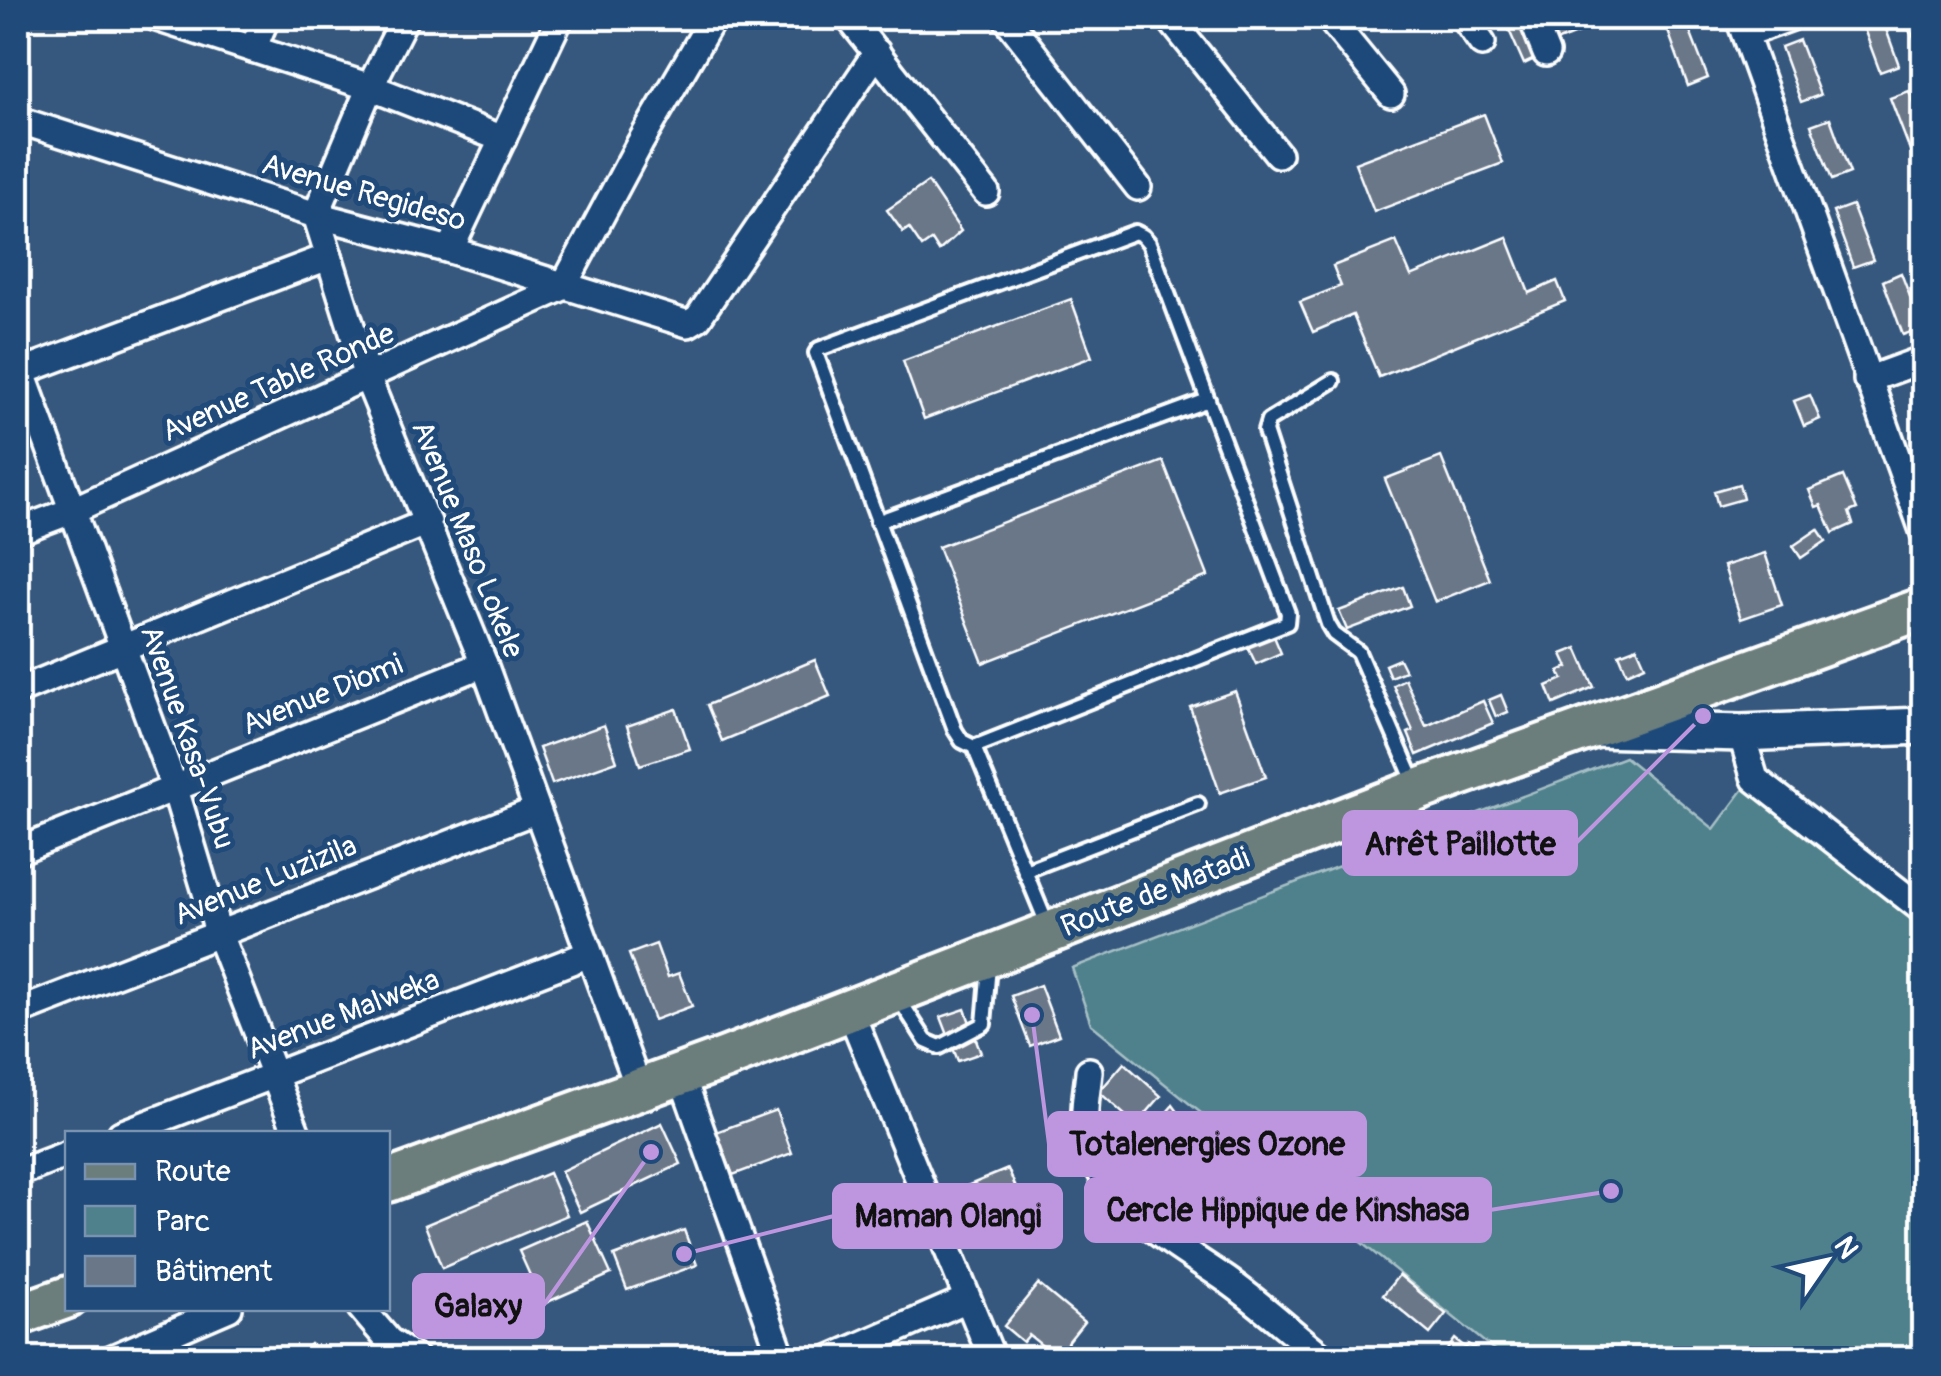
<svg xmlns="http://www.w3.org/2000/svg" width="1941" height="1376" font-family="Pangolin,sans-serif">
<rect width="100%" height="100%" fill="#36587e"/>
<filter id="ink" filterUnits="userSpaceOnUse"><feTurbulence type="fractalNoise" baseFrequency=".01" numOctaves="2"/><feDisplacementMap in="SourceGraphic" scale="20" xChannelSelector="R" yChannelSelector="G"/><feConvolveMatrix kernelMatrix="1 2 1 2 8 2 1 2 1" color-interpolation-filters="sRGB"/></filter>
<g filter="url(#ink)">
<path fill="#4f818c" stroke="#a7c0c6" stroke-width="2.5" d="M1625 757 1714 829 1746 786 1923 925V1358H1504L1091 1024 1072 968Z"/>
<g fill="#6a7788" stroke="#fff" stroke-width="2.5">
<path d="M1555 18H1575L1581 32 1553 43 1545 22Z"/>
<path d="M1860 18H1882L1899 65 1880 72Z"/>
<path d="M1524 23 1539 57 1524 64 1509 30Z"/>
<path d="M1687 24 1708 78 1688 86 1668 31Z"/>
<path d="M1799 40 1820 95 1801 102 1781 47Z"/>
<path d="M1909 91 1924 128V148L1911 153 1890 98Z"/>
<path d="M1484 114 1503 163 1374 212 1355 163Z"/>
<path d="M1830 118 1850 173 1832 180 1811 125Z"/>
<path d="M928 182 961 231 939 251 932 240 922 247 909 228 903 232 887 210Z"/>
<path d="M1852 205 1873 260 1853 267 1833 212Z"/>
<path d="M1507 237 1529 293 1557 281 1565 301 1379 377 1353 315 1313 332 1300 302 1341 286 1333 266 1396 241 1411 276Z"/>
<path d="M1901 273 1922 328 1903 335 1883 281Z"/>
<path d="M1071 299 1092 357 924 419 903 361Z"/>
<path d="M1810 395 1820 419 1804 426 1794 401Z"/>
<path d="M1441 457 1490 580 1435 602 1385 479Z"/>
<path d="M1163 461 1208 576 983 663 938 547Z"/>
<path d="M1843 476 1857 509 1849 512 1853 524 1833 533 1821 505 1816 507 1809 490Z"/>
<path d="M1739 484 1743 499 1718 506 1714 491Z"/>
<path d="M1818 529 1826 541 1801 558 1793 546Z"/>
<path d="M1765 553 1782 605 1741 619 1724 566Z"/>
<path d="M1403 587 1410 606 1347 630 1339 611Z"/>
<path d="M1273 634 1281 653 1256 664 1247 645Z"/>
<path d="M1637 647 1645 665 1627 673 1619 654Z"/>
<path d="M1577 648 1594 687 1554 704 1547 686 1563 679 1559 671 1568 667 1562 654Z"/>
<path d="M1399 659 1405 671 1390 677 1385 665Z"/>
<path d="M815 660 830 696 722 741 707 705Z"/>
<path d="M1405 679 1426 726 1483 701 1493 723 1417 755 1408 733 1413 731 1393 685Z"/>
<path d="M1235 691 1266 777 1220 793 1190 707Z"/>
<path d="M1501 695 1508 712 1496 717 1489 700Z"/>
<path d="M676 709 690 749 640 765 627 726Z"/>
<path d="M604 725 617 761 552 784 539 748Z"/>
<path d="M656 944 668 977 679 973 692 1006 654 1020 629 954Z"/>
<path d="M1040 985 1059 1035 1030 1046 1011 996Z"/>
<path d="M965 1009 981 1053 958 1061 941 1017Z"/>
<path d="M1124 1063 1161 1096 1136 1125 1099 1092Z"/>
<path d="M1173 1105 1190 1128 1159 1154 1142 1141Z"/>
<path d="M776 1110 792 1153 733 1175 716 1132Z"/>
<path d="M662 1123 681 1164 580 1212 561 1171Z"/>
<path d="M1175 1156 1213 1177 1196 1207 1159 1185Z"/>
<path d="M1008 1169 1031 1224 1010 1233 999 1207 974 1218 962 1188Z"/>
<path d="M549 1173 567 1215 442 1268 425 1225Z"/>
<path d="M587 1221 611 1274 543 1304 519 1251Z"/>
<path d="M684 1230 697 1265 627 1290 614 1256Z"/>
<path d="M1399 1275 1446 1314 1430 1334 1383 1295Z"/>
<path d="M1038 1284 1084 1322 1056 1357 1029 1335 1023 1342 1004 1326Z"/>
<path d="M1455 1339 1466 1348 1468 1344 1488 1358H1441Z"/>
<path d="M310 1344 326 1358H297Z"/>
</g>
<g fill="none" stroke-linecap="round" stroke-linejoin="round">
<defs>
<g id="lane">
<path d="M1333 381 1268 421 1265 431 1328 624 1334 634 1358 652 1416 786"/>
<path d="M877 522 1208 400"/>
<path d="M974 747 1287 623 1288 613 1149 243 1143 236 1135 232 819 349 816 353 955 730 962 741 974 747 1049 929"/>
<path d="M1025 871 1198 804"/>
<path d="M899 999 926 1041 940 1047 984 1024 989 965"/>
</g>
<g id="street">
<path d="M157 18 370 87 503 139"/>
<path d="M405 18 370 87 316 215 367 377 484 664 639 1089"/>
<path d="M849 18 986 192"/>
<path d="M1006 18 1138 187"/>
<path d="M1169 18 1278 154"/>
<path d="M1329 18 1391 94"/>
<path d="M1464 18 1482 43"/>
<path d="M1532 18 1546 53"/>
<path d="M1739 18 1924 533"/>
<path d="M1920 18 1924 27"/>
<path d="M1745 34 1789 18"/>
<path d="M253 49 266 18"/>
<path d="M18 120 316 215 450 250 688 324 698 318 877 52"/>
<path d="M450 250 560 18"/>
<path d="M18 362 175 789 218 932 297 1134"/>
<path d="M18 373 328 257"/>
<path d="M1867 380 1924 359"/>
<path d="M18 531 71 511 563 287 640 143 713 18"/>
<path d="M18 691 428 522"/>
<path d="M1741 733 1755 779 1924 911"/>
<path d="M18 851 484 664"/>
<path d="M850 1011 992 1358"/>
<path d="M18 1012 537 810"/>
<path d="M1089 1071C1088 1086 1084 1103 1085 1118 1089 1200 1168 1239 1227 1280 1261 1304 1292 1333 1324 1358"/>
<path d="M681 1074 782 1358"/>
<path d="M121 1134 589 954"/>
<path d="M18 1173 68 1154"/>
<path d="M361 1308 389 1341 415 1358"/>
<path d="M113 1358 229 1308"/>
<path d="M832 1358 965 1300"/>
</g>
<path id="secondary" d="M1595 729 1741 733 1924 726"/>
<g id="primary">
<path d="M388 1181 726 1058 1418 790 1924 608"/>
<path d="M18 1315 68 1297"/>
</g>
</defs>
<use href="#lane" stroke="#fff" stroke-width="20"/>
<use href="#street" stroke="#fff" stroke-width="32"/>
<use href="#secondary" stroke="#fff" stroke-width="42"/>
<use href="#primary" stroke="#fff" stroke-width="48"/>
<use href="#lane" stroke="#1f4a7a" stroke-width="12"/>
<use href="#street" stroke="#1f4a7a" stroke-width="25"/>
<use href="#secondary" stroke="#1f4a7a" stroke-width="35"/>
<use href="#primary" stroke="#6c7e7c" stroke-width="40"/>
</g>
</g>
<g text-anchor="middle" stroke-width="10" stroke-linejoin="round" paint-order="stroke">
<g font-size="30" fill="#fff" stroke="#1f4a7a">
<text transform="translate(364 192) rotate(16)" y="10">Avenue Regideso</text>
<text transform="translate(278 382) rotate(-24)" y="10">Avenue Table Ronde</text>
<text transform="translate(468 539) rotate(68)" y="10">Avenue Maso Lokele</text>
<text transform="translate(322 694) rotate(-22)" y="10">Avenue Diomi</text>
<text transform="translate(188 737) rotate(71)" y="10">Avenue Kasa-Vubu</text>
<text transform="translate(265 880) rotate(-22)" y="10">Avenue Luzizila</text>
<text transform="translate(1155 892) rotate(-21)" y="10">Route de Matadi</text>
<text transform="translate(343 1014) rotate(-21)" y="10">Avenue Malweka</text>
</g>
</g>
<path fill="none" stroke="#bd96df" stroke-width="4" d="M1703 716L1576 843M1032 1015L1049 1144M1611 1191L1490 1210M684 1254L834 1216M651 1152L543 1306"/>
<g fill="#bd96df" stroke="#1f4a7a" stroke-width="4">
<circle cx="1703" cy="716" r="10"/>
<circle cx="1032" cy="1015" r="10"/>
<circle cx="1611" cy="1191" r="10"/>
<circle cx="684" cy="1254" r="10"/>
<circle cx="651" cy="1152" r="10"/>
</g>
<g fill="#bd96df" stroke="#bd96df" stroke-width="4">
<rect x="1344" y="812" width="232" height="62" rx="10"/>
<rect x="1049" y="1113" width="316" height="62" rx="10"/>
<rect x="1086" y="1179" width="404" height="62" rx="10"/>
<rect x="834" y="1185" width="227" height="62" rx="10"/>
<rect x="414" y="1275" width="129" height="62" rx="10"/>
</g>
<g font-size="32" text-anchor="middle" font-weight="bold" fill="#111">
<text x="1460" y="855">Arrêt Paillotte</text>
<text x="1207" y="1155">Totalenergies Ozone</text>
<text x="1288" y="1221">Cercle Hippique de Kinshasa</text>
<text x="948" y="1227">Maman Olangi</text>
<text x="478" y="1317">Galaxy</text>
</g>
<rect width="1941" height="1376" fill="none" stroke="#1f4a7a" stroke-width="60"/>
<rect x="30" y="30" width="1881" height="1316" fill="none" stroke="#fff" stroke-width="4" filter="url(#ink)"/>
<rect x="65" y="1131" width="325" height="180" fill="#1f4a7a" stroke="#7992af" stroke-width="2.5"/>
<rect x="85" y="1164" width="50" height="15" fill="#6c7e7c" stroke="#7992af" stroke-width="2.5"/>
<text x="155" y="1181" font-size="30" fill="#ffffff">Route</text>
<rect x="85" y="1206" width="50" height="30" fill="#4f818c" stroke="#7992af" stroke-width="2.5"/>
<text x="155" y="1231" font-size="30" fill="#ffffff">Parc</text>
<rect x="85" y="1256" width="50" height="30" fill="#6a7788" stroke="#7992af" stroke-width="2.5"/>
<text x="155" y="1281" font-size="30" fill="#ffffff">Bâtiment</text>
<g transform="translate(1826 1261) rotate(56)" stroke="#1f4a7a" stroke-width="8" paint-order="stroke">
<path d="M0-8L18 38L0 25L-18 38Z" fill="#ffffff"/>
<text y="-15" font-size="28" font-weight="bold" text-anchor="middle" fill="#ffffff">N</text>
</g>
</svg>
